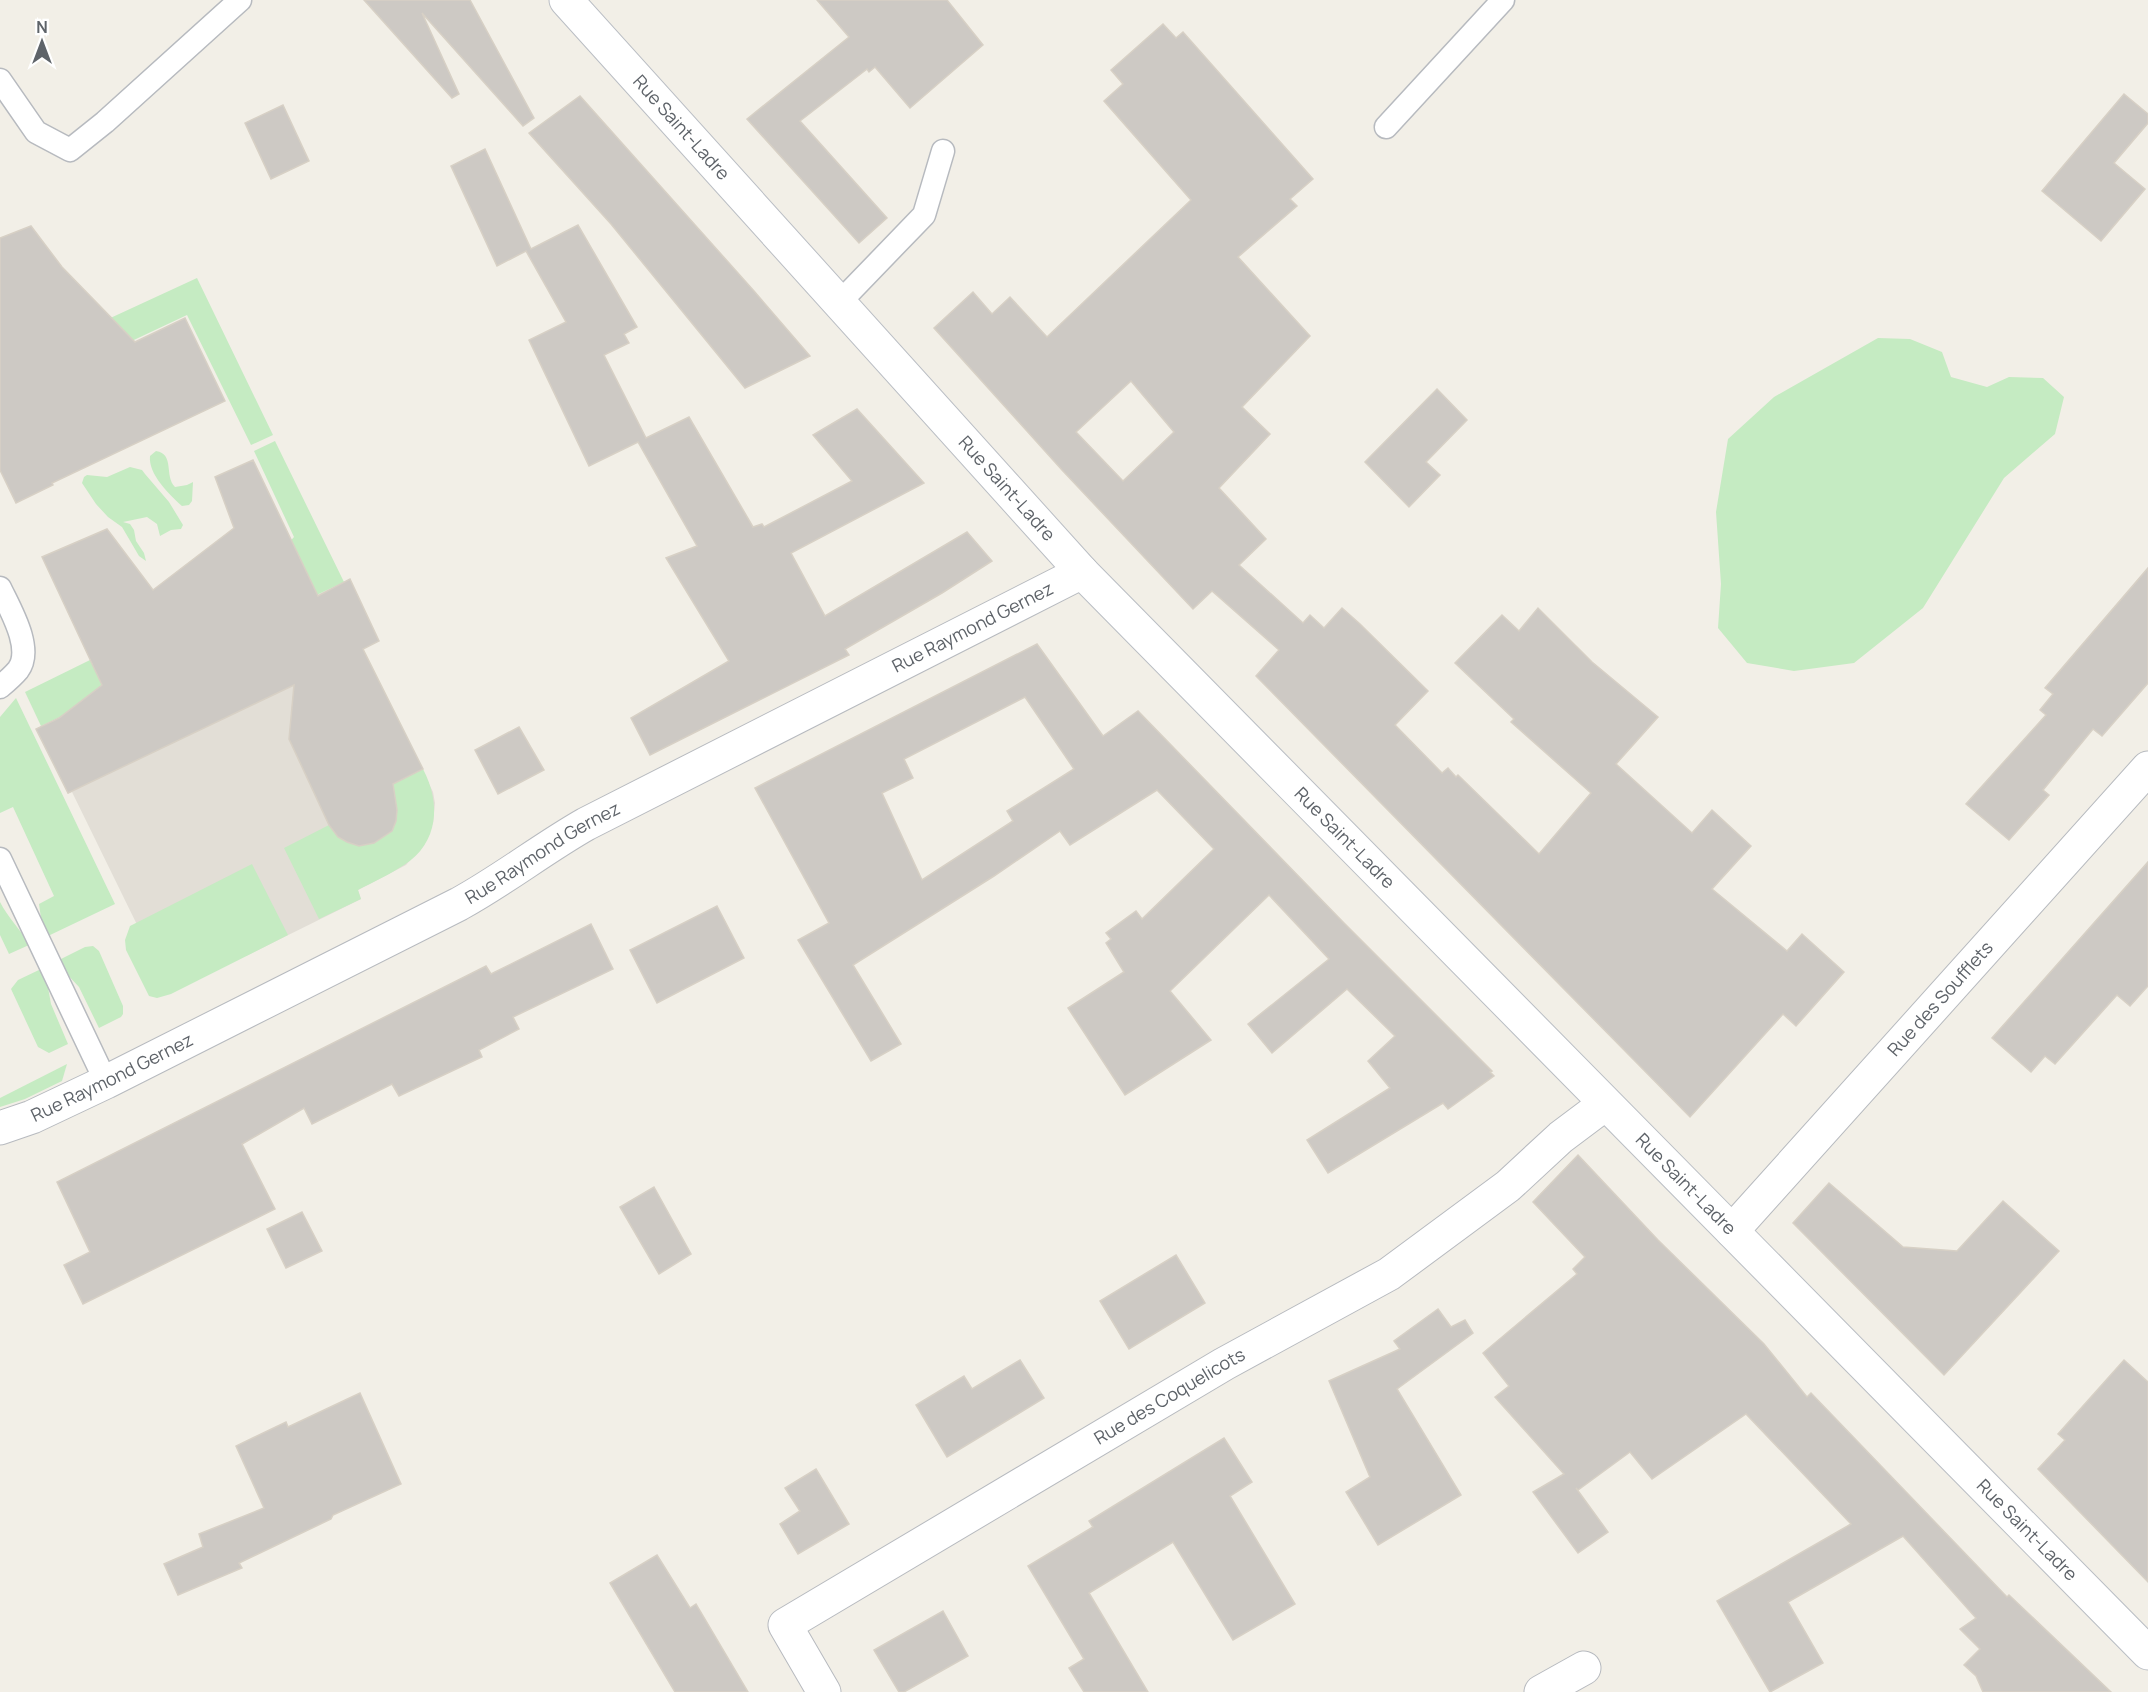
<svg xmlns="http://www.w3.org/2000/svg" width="2148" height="1692" font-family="Manrope,sans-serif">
<rect width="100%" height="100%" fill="#f2efe7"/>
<path fill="#e2ded6" d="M350 579 353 653 371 688 380 684 433 792 435 803 433 823 424 844 406 865 358 890 361 899 246 956 145 941 72 792 68 794 37 729Z"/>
<g fill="#c5ebc2">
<path d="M197 278 273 435 251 445 187 315 0 403V369Z"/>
<path d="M1878 338 1910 339 1942 352 1951 377 1987 387 2009 377 2043 378 2064 397 2055 434 2004 478 1923 608 1854 663 1794 671 1747 663 1718 628 1721 584 1716 512 1728 439 1774 397Z"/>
<path d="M275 441 344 582 182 659 294 537 254 451Z"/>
<path d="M156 451C175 454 164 476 175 487L187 485 193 482 192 501 189 505 182 506C169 494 148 474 150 456Z"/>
<path d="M130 467 142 470 145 474 169 502 183 525 181 529 171 530 160 536 157 524 147 517 123 522 130 524 134 530 136 541 144 553 146 561 139 556 122 527 108 517 96 504 82 483 84 477 87 475 107 477Z"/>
<path d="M90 660 107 695 41 726 25 692Z"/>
<path d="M16 698 115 904 48 936 42 925 39 904 54 896 13 807 0 813V717Z"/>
<path d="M423 769C441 803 439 843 404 865 389 875 373 882 358 890L361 899 319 919 284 848 329 825 338 837 359 846 396 821 397 809 390 785Z"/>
<path d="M252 864 288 935 171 994 157 998 149 996 126 950 125 940 130 926Z"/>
<path d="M0 902C8 918 20 928 29 945L9 954 0 935Z"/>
<path d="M93 946 99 951 123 1006V1014L121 1017 99 1028 79 987 65 972 59 960 85 947Z"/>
<path d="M41 969 47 982 51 1004 68 1044 49 1053 38 1047 11 989 18 980Z"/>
<path d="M67 1064 62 1081 25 1099 0 1107V1098Z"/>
</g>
<g fill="#cdc9c4" stroke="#d7d0c5" stroke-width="1.5" fill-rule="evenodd">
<path d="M364 0H470L534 118 523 126 422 13 459 94 452 98Z"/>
<path d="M817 0H947L983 45 910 108 875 67 869 72 867 69 800 121 887 218 859 243 747 119 849 37Z"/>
<path d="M1163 24 1176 38 1183 32 1313 179 1290 199 1297 206 1238 257 1310 336 1242 407 1270 434 1219 488 1266 539 1239 565 1303 623 1310 615 1324 628 1342 608 1360 624 1428 691 1395 725 1442 773 1448 768 1456 777 1458 775 1539 854 1591 793 1511 722 1514 719 1455 663 1502 615 1519 631 1538 608 1592 662 1658 717 1616 764 1692 833 1712 810 1751 846 1712 889 1787 951 1802 934 1844 972 1796 1026 1783 1014 1690 1117 1256 676 1279 650 1212 591 1193 609 1062 470 934 328 973 292 992 314 1010 297 1047 337 1191 200 1104 101 1123 84 1111 70ZM1131 381 1174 432 1123 481 1076 432Z"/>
<path d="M2124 94 2148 114V123L2114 163 2145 189 2101 241 2042 191Z"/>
<path d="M580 96 754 291 810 356 745 388 611 224 529 133Z"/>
<path d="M283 105 309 161 271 179 245 123Z"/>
<path d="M485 149 531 249 578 225 637 327 624 334 629 343 604 355 646 438 689 417 753 527 762 524 764 527 852 481 813 435 857 409 924 483 791 553 825 616 967 532 992 561 942 593 845 649 849 655 650 755 631 718 729 661 666 558 697 546 638 442 589 466 529 340 566 322 526 251 497 266 451 166Z"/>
<path d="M31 226 62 267 135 342 185 318 225 401 52 483 53 485 16 503 0 470V238Z"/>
<path d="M1437 389 1467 420 1426 462 1440 475 1409 507 1365 462Z"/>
<path d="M253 460 318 596 350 579 379 641 363 649 423 769 393 784 397 810 396 821 392 831 374 843 359 846 347 842 338 837 329 825 289 739 294 685 68 793 36 729 59 718 102 685 42 557 107 529 153 590 234 528 215 477Z"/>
<path d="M2148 568V683L2102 736 2093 729 2043 790 2049 795 2009 840 1966 804 2046 715 2040 710 2053 694 2045 688Z"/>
<path d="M1037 644 1103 736 1138 711 1344 923 1492 1071 1490 1072 1494 1076 1448 1109 1443 1103 1328 1173 1307 1140 1390 1088 1368 1061 1395 1036 1347 989 1272 1053 1248 1024 1329 959 1269 895 1170 991 1211 1040 1125 1095 1068 1008 1124 972 1106 943 1111 939 1106 933 1136 911 1142 919 1214 849 1157 790 1070 845 1060 831 994 876 853 965 901 1044 871 1061 798 940 829 923 755 788ZM1025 697 1074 769 1007 811 1013 821 922 880 882 793 913 778 904 759Z"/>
<path d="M519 727 544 770 498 794 475 750Z"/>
<path d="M2148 862V986L2130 1006 2117 995 2055 1064 2045 1056 2031 1072 1992 1038Z"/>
<path d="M717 906 744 958 657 1003 630 950Z"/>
<path d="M591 924 613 969 513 1017 519 1029 479 1050 482 1057 399 1096 392 1084 312 1124 304 1108 242 1144 275 1209 83 1304 64 1265 90 1252 57 1182 486 966 491 974Z"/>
<path d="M1578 1155 1658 1240 1764 1344 1807 1397 1811 1393 2007 1597 2009 1595 2111 1692H1983L1976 1676 1964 1665 1980 1649 1960 1629 1976 1618 1903 1536 1788 1602 1823 1663 1770 1692 1717 1601 1851 1524 1746 1414 1652 1479 1630 1452 1578 1490 1576 1488 1608 1532 1578 1553 1533 1492 1564 1474 1495 1397 1509 1386 1483 1353 1577 1274 1573 1269 1585 1257 1533 1202Z"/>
<path d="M1829 1183 1903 1247 1957 1251 2003 1201 2059 1251 1944 1375 1793 1223Z"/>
<path d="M654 1187 691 1254 659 1274 620 1207Z"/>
<path d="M302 1212 322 1251 286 1268 267 1229Z"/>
<path d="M1176 1255 1205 1303 1129 1349 1100 1301Z"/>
<path d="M1438 1309 1451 1327 1465 1320 1473 1333 1397 1389 1461 1495 1378 1545 1346 1492 1370 1477 1329 1381 1400 1349 1394 1341Z"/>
<path d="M1020 1360 1044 1398 947 1457 916 1405 964 1376 972 1389Z"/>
<path d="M2124 1360 2148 1382V1582L2038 1469 2065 1440 2058 1434Z"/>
<path d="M360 1393 401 1484 333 1515 331 1519 239 1563 242 1568 178 1595 164 1564 203 1547 199 1534 264 1508 236 1446 286 1422 288 1427Z"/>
<path d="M1224 1438 1252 1482 1230 1496 1295 1604 1233 1640 1173 1542 1089 1593 1148 1692H1084L1069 1668 1084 1659 1028 1566 1093 1527 1089 1521Z"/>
<path d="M816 1469 849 1524 798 1554 780 1524 800 1511 785 1488Z"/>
<path d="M657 1555 690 1608 696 1604 748 1692H675L610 1583Z"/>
<path d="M943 1611 968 1656 904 1692H899L874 1650Z"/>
</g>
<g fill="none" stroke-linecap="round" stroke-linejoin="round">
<defs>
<g id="lane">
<path d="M0 80 36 132 70 150 105 122 240 0"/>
<path d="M1386 127 1503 0"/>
<path d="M839 303 924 215 943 151"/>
<path d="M0 588C10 609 34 649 18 670 13 676 6 682 0 687"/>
<path d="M0 859 106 1082"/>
</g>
<g id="street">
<path id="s1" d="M0 1128 32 1117 106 1082 459 904C503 880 542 849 586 824L1082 572"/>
<path id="s2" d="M1732 1231 2148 768"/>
<path id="s3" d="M824 1692 785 1625 1224 1364 1389 1274 1508 1186 1561 1137 1605 1104"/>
<path d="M1541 1692 1584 1668"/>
</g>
<g id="secondary">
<path id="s4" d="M566 0 1082 572 2148 1653"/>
</g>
</defs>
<use href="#lane" stroke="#b7babf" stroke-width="25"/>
<use href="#street" stroke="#b7babf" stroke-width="35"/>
<use href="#secondary" stroke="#babec4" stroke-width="35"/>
<use href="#lane" stroke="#fff" stroke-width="22"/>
<use href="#street" stroke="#fff" stroke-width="33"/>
<use href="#secondary" stroke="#fff" stroke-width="33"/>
</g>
<g text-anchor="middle" stroke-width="5" stroke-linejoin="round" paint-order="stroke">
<g font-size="18" fill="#5e6369" stroke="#fff">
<text dy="6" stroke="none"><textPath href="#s4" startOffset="172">Rue Saint-Ladre</textPath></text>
<text dy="6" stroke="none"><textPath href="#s4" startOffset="658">Rue Saint-Ladre</textPath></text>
<text dy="6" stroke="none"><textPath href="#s1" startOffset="1095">Rue Raymond Gernez</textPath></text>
<text dy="6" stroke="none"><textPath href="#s4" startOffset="1144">Rue Saint-Ladre</textPath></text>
<text dy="6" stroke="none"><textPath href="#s1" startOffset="609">Rue Raymond Gernez</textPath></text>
<text dy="6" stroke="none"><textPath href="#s2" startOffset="312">Rue des Soufflets</textPath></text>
<text dy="6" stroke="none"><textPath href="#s1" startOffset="123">Rue Raymond Gernez</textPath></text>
<text dy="6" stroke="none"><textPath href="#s4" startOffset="1630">Rue Saint-Ladre</textPath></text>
<text dy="6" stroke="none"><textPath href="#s3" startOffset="525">Rue des Coquelicots</textPath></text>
<text dy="6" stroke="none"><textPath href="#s4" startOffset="2116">Rue Saint-Ladre</textPath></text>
</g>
</g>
<g transform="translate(42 42)" stroke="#ffffff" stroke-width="4.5" paint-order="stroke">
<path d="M0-4.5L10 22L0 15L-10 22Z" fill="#5e6369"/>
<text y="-9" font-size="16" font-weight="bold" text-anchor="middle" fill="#5e6369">N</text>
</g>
</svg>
